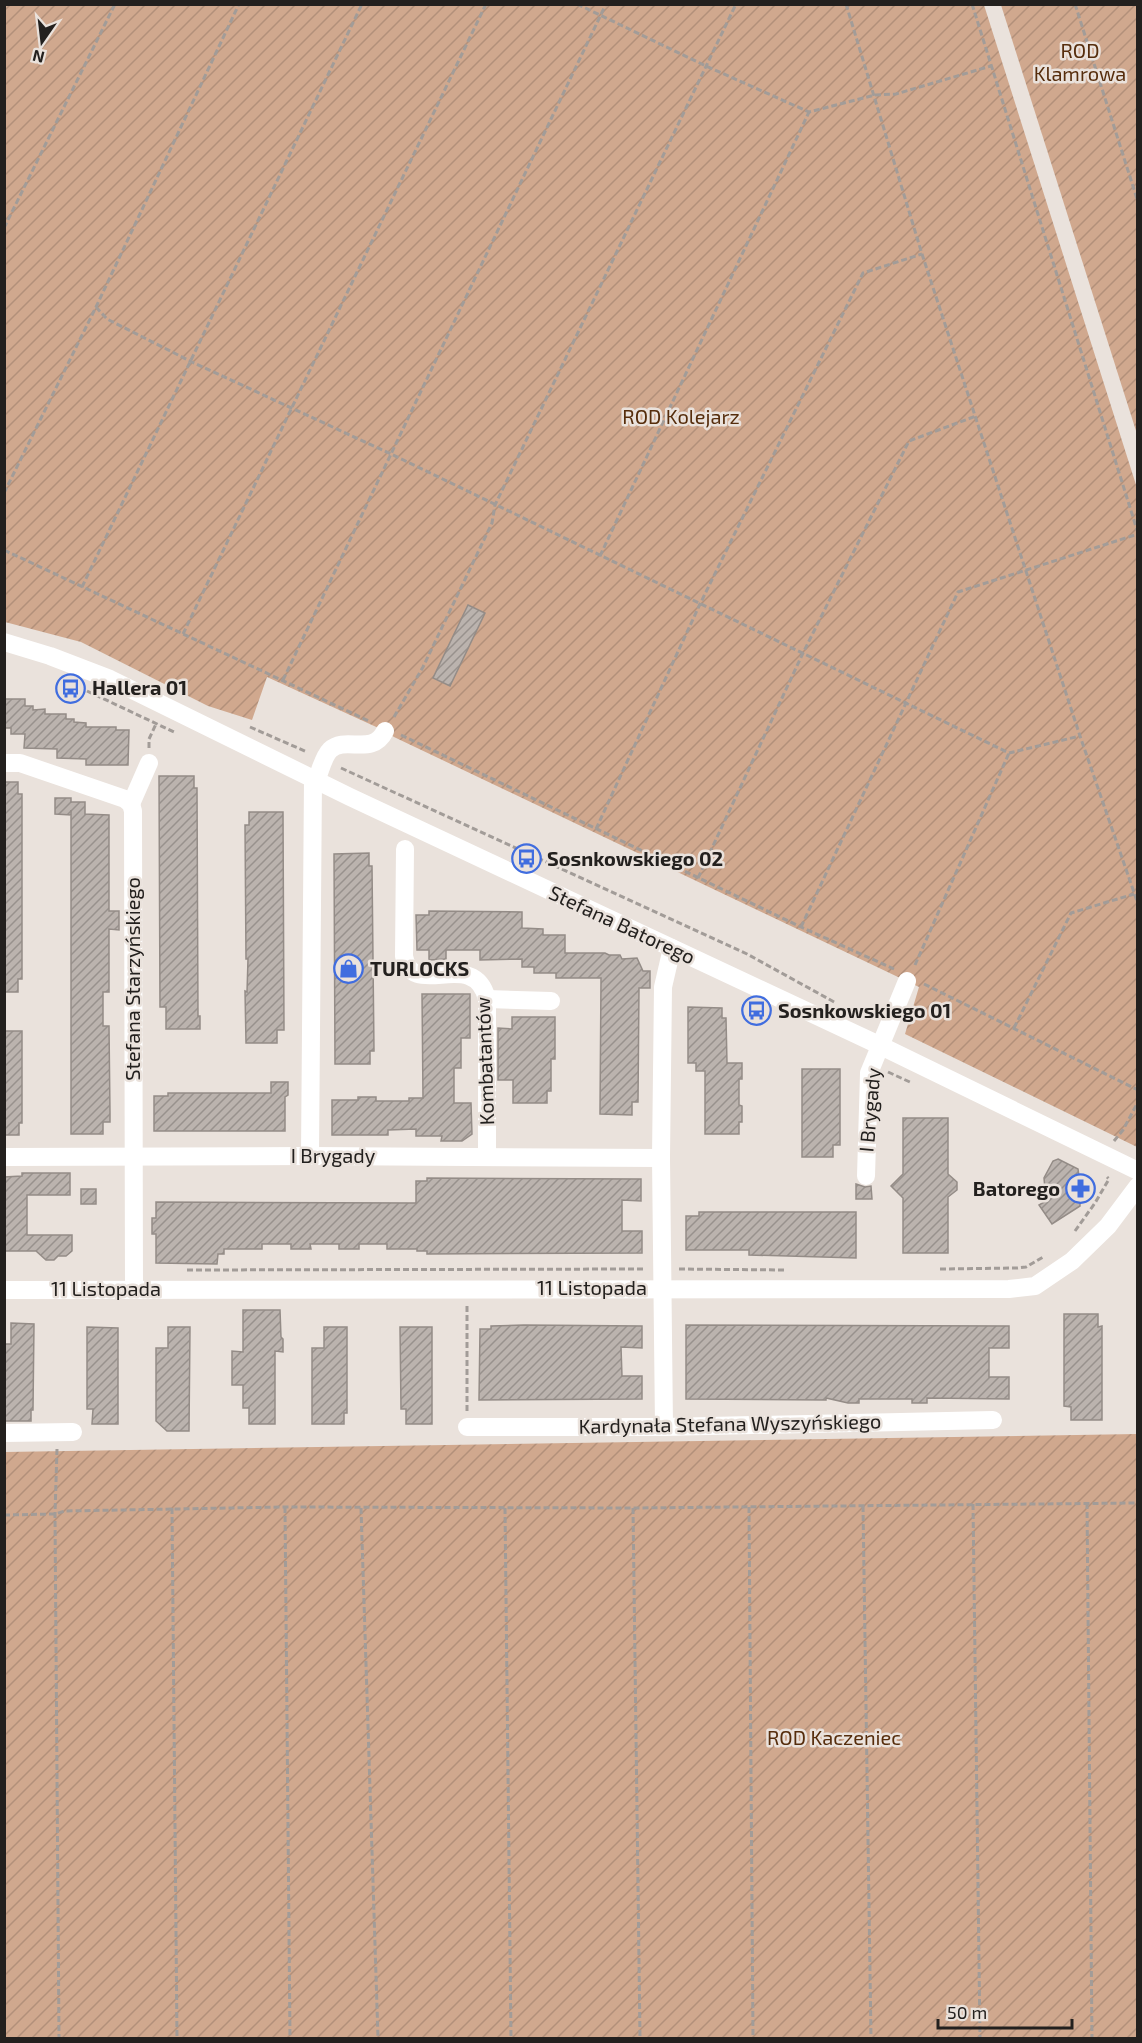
<svg xmlns="http://www.w3.org/2000/svg" width="1142" height="2043" font-family="'Exo 2',sans-serif">
<defs>
<pattern id="garden-furrows" width="10" height="10" patternUnits="userSpaceOnUse" patternTransform="scale(1.5)"><rect width="10" height="10" fill="#d0a88e"/><path d="M-1 1l2-2M0 10L10 0M9 11l2-2" fill="none" stroke="#b2907a"/></pattern>
<pattern id="building-hatch" width="6" height="6" patternUnits="userSpaceOnUse" patternTransform="scale(1.5)"><rect width="6" height="6" fill="#bbb3ae"/><path d="M-1 1l2-2M0 6l6-6M5 7l2-2" fill="none" stroke="#98918d"/></pattern>
</defs>
<rect width="100%" height="100%" fill="#eae2dc"/>
<g fill="url(#garden-furrows)">
<path d="M4 5H984L1137 488V1147L905 1034 919 987 394 737 385 731 267 677 252 720 208 706 81 642 5 622Z"/>
<path d="M1001 5H1137V434Z"/>
<path d="M1137 1434V2038H5V1452Z"/>
</g>
<g fill="url(#building-hatch)" stroke="#948c87" stroke-width="1.5">
<path d="M468 605 485 613 450 686 433 678Z"/>
<path d="M4 699H25V706H33V710L45 709V714H66V719H74V722L86 723V727H116V730H129L128 765H86V759L57 758V749L24 748 25 734H11V728H4Z"/>
<path d="M159 776H194V788H197L198 1016H200V1029H166V1007H160Z"/>
<path d="M4 782H18V794H22V979H18V992H4Z"/>
<path d="M55 798H71V802H85V814L109 815V911H119V930L109 929V992H103V1026H109L110 1113V1122H103V1134H71V810V815L55 814Z"/>
<path d="M249 812H283L284 1030H277V1043H246L245 991 247 992 248 959H246L245 825H249Z"/>
<path d="M369 853V866H372L374 1051H370V1064H335L334 854Z"/>
<path d="M429 911 522 912V928L543 929V935H565V953H605L609 955H620L622 959 637 958 643 971H650V988H639L638 1102H632V1115L600 1114 601 978H556V973H534V967H522V959L480 960V950H446V959L429 960V950H417L416 915H429Z"/>
<path d="M422 994H470V1038H461V1068H454V1103H471L472 1134 462 1141H441L442 1136H416V1129L388 1130V1135H332V1100H358V1097H376V1101H409V1098H423Z"/>
<path d="M688 1007 722 1008V1018H726L727 1063H742V1079H739V1105L742 1106V1122H739V1134H705V1071H696V1063H688Z"/>
<path d="M512 1017H555V1059H551V1091H547V1103H513V1080H498V1028L512 1029Z"/>
<path d="M4 1031H22V1123H19V1135H4Z"/>
<path d="M802 1069H840V1145H833V1157H802Z"/>
<path d="M271 1082H288V1095L285 1097V1131H154V1096H168V1093H271Z"/>
<path d="M903 1118H948V1174L957 1182V1190L948 1197V1253H903V1198L891 1186 903 1174Z"/>
<path d="M1058 1159 1078 1169 1079 1176 1087 1183V1190L1080 1198V1206L1052 1224 1039 1205 1046 1201 1044 1178 1053 1161Z"/>
<path d="M22 1173H70V1195H27V1235H72V1251L66 1256H58L54 1260H46L36 1251H4V1177L22 1176Z"/>
<path d="M427 1178 641 1179V1201L622 1200V1231H642V1253L427 1254V1251H417V1249H387V1244H359V1249H339V1244H310L311 1249H291V1244H262V1249H224V1254H218L217 1264 156 1263V1234H152V1218H156V1202L416 1203V1181H427Z"/>
<path d="M856 1184 865 1187 871 1186 872 1199H856Z"/>
<rect x="81" y="1189" width="15" height="15"/>
<path d="M699 1212H856V1258L749 1255V1250H686V1216H699Z"/>
<path d="M243 1310H280L281 1337 283 1339V1352L275 1351V1424H249V1408H243V1385H232V1351L243 1352Z"/>
<path d="M1064 1314H1098V1327L1102 1326V1420H1071V1407L1064 1406Z"/>
<path d="M11 1323 34 1324 33 1410H31V1421H4V1344H11Z"/>
<path d="M524 1325 642 1326V1348L621 1347 622 1376H642V1399L479 1400 480 1329H491V1326Z"/>
<path d="M686 1325 1009 1326V1348H989V1377H1009V1399L927 1398V1403H912V1399H859V1403H848L826 1398V1400L686 1399Z"/>
<path d="M87 1327 118 1328V1424H92L93 1409H87Z"/>
<path d="M168 1327H190L189 1431H167L156 1421V1348H168Z"/>
<path d="M324 1327H347V1413H344V1424H312V1348H324Z"/>
<path d="M400 1327H432V1424H406V1409H401Z"/>
</g>
<g fill="none" stroke-linecap="round" stroke-linejoin="round">
<g stroke="#a29c98" stroke-width="3" stroke-dasharray="6 3" stroke-linecap="butt">
<path d="M577 4 706 66 809 112 875 95 896 94 991 66"/>
<path d="M846 4 922 254 1080 736 1138 904"/>
<path d="M972 4 1138 533"/>
<path d="M1075 4 1138 202"/>
<path d="M4 228 115 4"/>
<path d="M96 307 107 319 192 362 391 454 1009 753 1080 736"/>
<path d="M4 493 96 307 239 4"/>
<path d="M4 550 371 722"/>
<path d="M600 556 809 112"/>
<path d="M82 587 362 4"/>
<path d="M183 634 486 4"/>
<path d="M283 680 606 4"/>
<path d="M87 691 174 732"/>
<path d="M394 717 423 667 492 523 495 505 736 4"/>
<path d="M250 727 307 752"/>
<path d="M401 735 801 927 894 969"/>
<path d="M149 748V739L156 724"/>
<path d="M341 768 747 954 836 1003"/>
<path d="M596 829 700 604 863 273 922 254"/>
<path d="M698 878 803 653 909 441 976 416"/>
<path d="M801 927 958 592 1138 534"/>
<path d="M915 965 1009 753"/>
<path d="M924 984 1138 1090"/>
<path d="M1014 1028 1071 913 1134 894"/>
<path d="M888 1072 912 1083"/>
<path d="M1114 1141 1123 1130 1138 1102"/>
<path d="M1075 1231 1095 1203 1109 1179 1107 1177"/>
<path d="M679 1269 784 1270"/>
<path d="M940 1269 1017 1268 1026 1267 1045 1256"/>
<path d="M187 1270 646 1269"/>
<path d="M467 1411V1306"/>
<path d="M57 1449 55 1514 59 2038"/>
<path d="M1087 1503 1092 2038"/>
<path d="M973 1504 980 2038"/>
<path d="M863 1506 871 2038"/>
<path d="M285 1507 290 2038"/>
<path d="M749 1507 753 2038"/>
<path d="M172 1508 177 2038"/>
<path d="M361 1508 378 2038"/>
<path d="M505 1508 511 2038"/>
<path d="M633 1508 640 2038"/>
<path d="M4 1515 55 1514 65 1511 285 1507 633 1508 1138 1503"/>
</g>
<g stroke="#fff" stroke-width="18">
<path d="M4 642 50 656 110 679 350 797 879 1045 1138 1171"/>
<path d="M4 763H20L125 799 131 804 133 811 134 1289"/>
<path d="M316 781C320 772 323 757 330 750 346 735 372 757 385 731"/>
<path d="M131 804 149 763"/>
<path d="M405 849 404 956C412 1001 474 946 487 999V1157"/>
<path d="M487 999 551 1001"/>
<path d="M310 1156 313 779"/>
<path d="M4 1157 310 1156 661 1158"/>
<path d="M866 1176 869 1073 907 981"/>
<path d="M4 1290 1009 1289 1035 1286 1072 1261 1108 1226 1138 1186"/>
<path d="M467 1427H664L993 1420"/>
<path d="M664 1427 661 1158 663 987 672 948"/>
<path d="M4 1433 73 1432"/>
</g>
</g>
<defs>
<symbol id="bus-ring" viewBox="-11 -11 22 22"><circle r="9.5" fill="#eae2dc" stroke="#406ddf" stroke-width="1.5"/><path d="M-5-6H5V4H4V6H2V4H-2V6H-4V4H-5ZM-3.5-4V0h7V-4ZM-3.5 1.2v1.5H-2V1.2ZM2 1.2v1.5H3.5V1.2Z" fill="#406ddf"/></symbol>
<symbol id="shop-ring" viewBox="-11 -11 22 22"><circle r="9.5" fill="#eae2dc" stroke="#406ddf" stroke-width="1.5"/><path d="M-5-2.5h2.3a2.7 3.5 0 0 1 5.4 0H5L5.5 6h-11ZM-1.5-2.5h3a1.5 2.3 0 0 0-3 0Z" fill="#406ddf"/></symbol>
<symbol id="pharmacy-ring" viewBox="-11 -11 22 22"><circle r="9.5" fill="#eae2dc" stroke="#406ddf" stroke-width="1.5"/><path d="M-2-6h4v4h4v4h-4v4h-4v-4h-4v-4h4Z" fill="#406ddf"/></symbol>
</defs>
<g fill-rule="evenodd">
<use href="#bus-ring" x="54" y="672" width="33" height="33"/>
<use href="#bus-ring" x="510" y="842" width="33" height="33"/>
<use href="#shop-ring" x="332" y="952" width="33" height="33"/>
<use href="#bus-ring" x="740" y="994" width="33" height="33"/>
<use href="#pharmacy-ring" x="1064" y="1172" width="33" height="33"/>
</g>
<g text-anchor="middle" stroke-width="5" stroke-linejoin="round" paint-order="stroke">
<g font-size="20" fill="#562d0c" stroke="#eae2dc">
<text x="1080" y="58">ROD<tspan x="1080" dy="23">Klamrowa</tspan></text>
<text x="681" y="424">ROD Kolejarz</text>
<text x="834" y="1745">ROD Kaczeniec</text>
</g>
<g font-size="20" font-weight="bold" fill="#23201e" stroke="#eae2dc" text-anchor="start">
<text x="92" y="695">Hallera 01</text>
<text x="547" y="866">Sosnkowskiego 02</text>
<text x="370" y="976">TURLOCKS</text>
<text x="778" y="1018">Sosnkowskiego 01</text>
<text x="1060" y="1196" text-anchor="end">Batorego</text>
</g>
<g font-size="20" fill="#23201e" stroke="#eae2dc">
<text transform="translate(622 925) rotate(25)" y="7">Stefana Batorego</text>
<text transform="translate(133 979) rotate(-90)" y="7">Stefana Starzyńskiego</text>
<text transform="translate(485 1061) rotate(-92)" y="7">Kombatantów</text>
<text transform="translate(870 1110) rotate(-85)" y="7">I Brygady</text>
<text x="333" y="1163">I Brygady</text>
<text x="592" y="1295">11 Listopada</text>
<text x="106" y="1296">11 Listopada</text>
<text transform="translate(730 1424) rotate(-1)" y="7">Kardynała Stefana Wyszyńskiego</text>
</g>
</g>
<rect width="1142" height="2043" fill="none" stroke="#23201e" stroke-width="12"/>
<g transform="translate(42 42) rotate(194)" stroke="#eae2dc" stroke-width="4.5" paint-order="stroke">
<path d="M0-4.5L10 22L0 15L-10 22Z" fill="#23201e"/>
<text y="-9" font-size="16" font-weight="bold" text-anchor="middle" fill="#23201e">N</text>
</g>
<path d="M938 2019v9h134v-9" fill="none" stroke="#23201e" stroke-width="3"/>
<text x="947" y="2019" font-size="18" fill="#23201e" stroke="#eae2dc" stroke-width="4.5" paint-order="stroke">50 m</text>
</svg>
